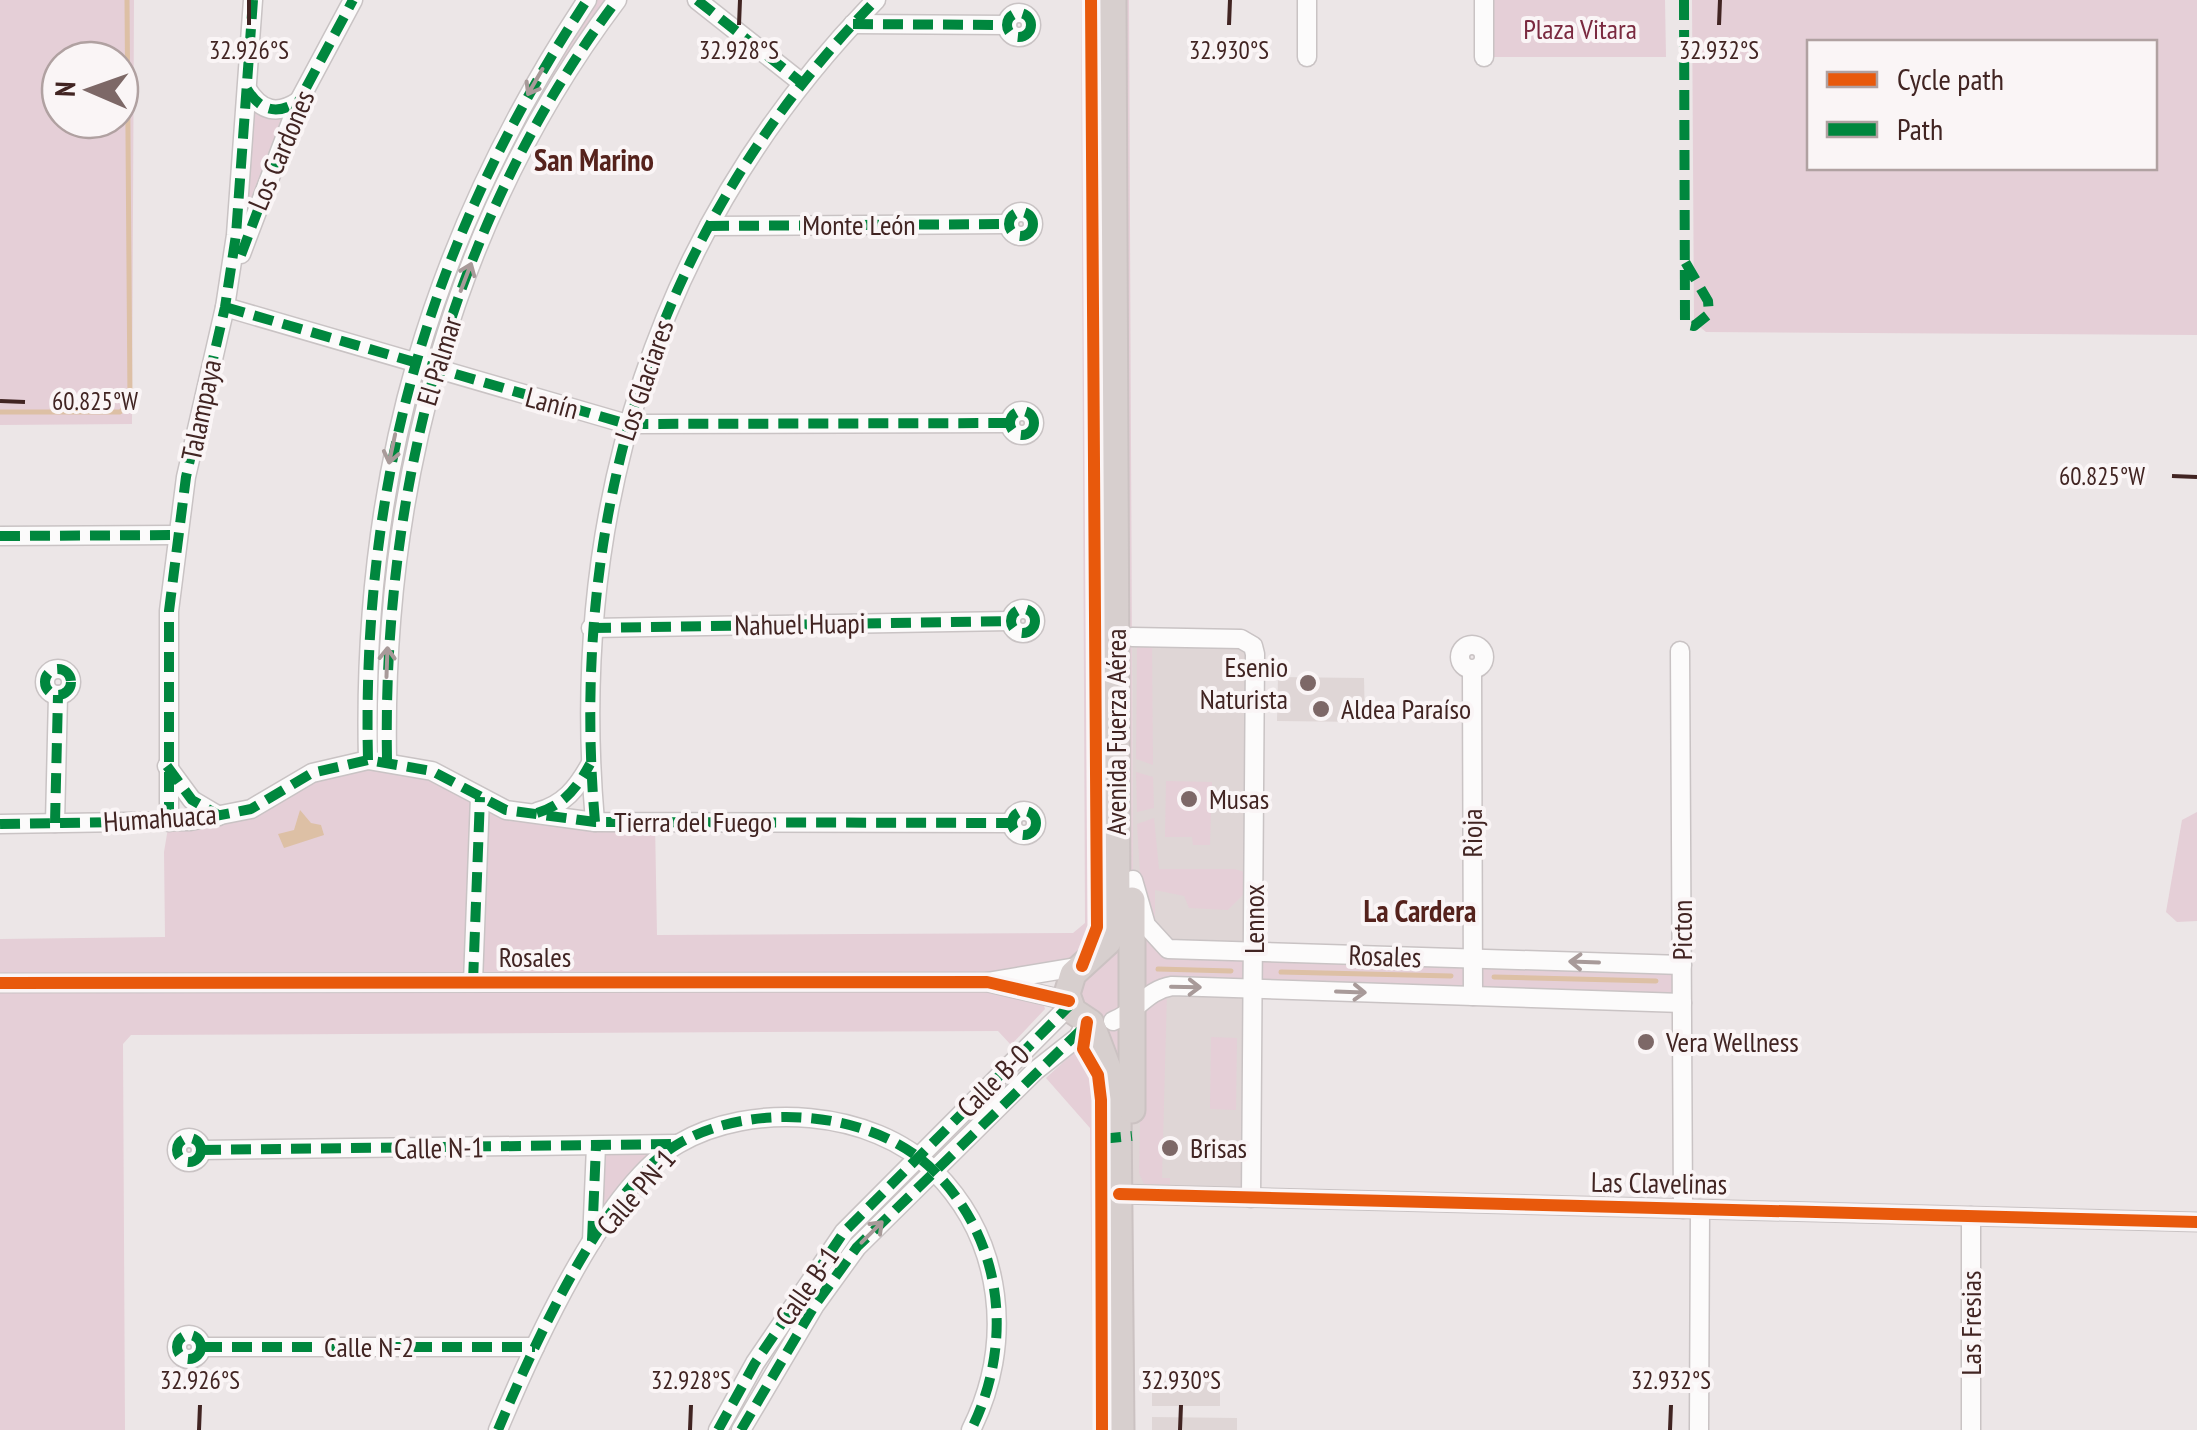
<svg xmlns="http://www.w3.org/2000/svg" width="2197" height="1430" font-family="'PT Sans Narrow',sans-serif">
<rect width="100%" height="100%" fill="#ece6e7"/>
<g fill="#dfd6d6">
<path d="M1132 637 1249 642 1253 952 1168 949 1133 880Z"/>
<path d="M1278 677 1364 678 1365 722 1277 721Z"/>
<path d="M1253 989 1251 1198 1132 1195V1088L1148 995Z"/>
<path d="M1152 1371 1220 1372V1406H1152Z"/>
<path d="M1152 1417 1237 1418V1430H1152Z"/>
</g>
<g fill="#e5cfd7" fill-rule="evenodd">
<path d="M0 0H134L132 424 0 425ZM60 60H120V120H60Z"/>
<path d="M587 0H617L506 184 411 463 387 760 506 810 655 822 657 935 1073 933 1085 923 1081 0H1129L1133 880 1160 945 1682 965V1003L1172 986 1141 1001 1132 1088 1133 1430 1120 1153 1095 1038 1073 974 122 991 993 989 1043 1002 1045 1009 1011 1045 998 1031 131 1035 123 1044 125 1430H0V939L165 937 164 852 169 822 190 821 367 759 374 557 434 299Z"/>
<path d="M1494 0H1665L1666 57H1494Z"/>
<path d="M1692 0H2197V335L1706 332 1694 322ZM1810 42H2154V168H1810Z"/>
<path d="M247 89 286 110 258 201 236 235Z"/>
<path d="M1152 643 1153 765 1136 759 1137 646Z"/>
<path d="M1136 772 1153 777 1154 808 1137 812Z"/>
<path d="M1166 781 1212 782 1210 845H1193L1192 837H1165Z"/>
<path d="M2197 812V921L2177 922 2166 912 2182 820Z"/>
<path d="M1154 818 1159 869H1235L1247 873 1245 893 1228 910 1189 908 1184 896 1155 890V932L1141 891 1137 824Z"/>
<path d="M1167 991 1162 1178H1170V1185L1144 1184 1139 1173 1142 1015 1153 997Z"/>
<path d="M1211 1037 1237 1038 1236 1110 1210 1109Z"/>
<path d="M1083 1044H1090L1112 1097 1116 1430H1093L1090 1128 1046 1078Z"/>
<path d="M677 1144 592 1243 596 1146Z"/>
</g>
<path fill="#ddc0a5" d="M300 810 311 823 321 825 324 835 284 848 278 834 294 830Z"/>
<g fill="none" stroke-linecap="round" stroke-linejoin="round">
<g stroke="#ddc0a5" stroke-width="5">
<path d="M0 412H120L130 403 127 0"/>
<path d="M1158 969 1231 971"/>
<path d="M1281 972 1451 976"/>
<path d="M1494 977 1656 981"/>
</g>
<defs>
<g id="minor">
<path d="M697 0 802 83"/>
<path d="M1484 0V57"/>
<circle cx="1019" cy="25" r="12"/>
<path d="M853 24 1007 25"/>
<path d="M1307 57V0"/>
<path d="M247 89C261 112 278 115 299 101"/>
<circle cx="1021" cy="224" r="12"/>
<path d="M709 226 1008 224"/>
<path d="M241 254 299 101 353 0"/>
<path d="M225 307 627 424 1010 423"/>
<circle cx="1022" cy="423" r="12"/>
<path d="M0 536 177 535"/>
<circle cx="1023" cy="621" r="12"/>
<path d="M591 628 1010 621"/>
<path d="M1132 637 1241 639 1253 646 1255 654 1251 1198"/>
<circle cx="1472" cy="657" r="12"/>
<path d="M1680 651 1683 1209"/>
<circle cx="58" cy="682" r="13"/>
<path d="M1472 670 1473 996"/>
<path d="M368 760C361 476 431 236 587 0"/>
<path d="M387 760C382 489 452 219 617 0"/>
<path d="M167 766 192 800 219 816"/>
<circle cx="1024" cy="823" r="12"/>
<path d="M537 812C564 805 577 788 590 765"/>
<path d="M169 822V611L186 477 225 307 236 235 253 0"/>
<path d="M595 822C568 512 656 225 876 0"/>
<path d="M55 823 58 695"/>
<path d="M0 824 190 821 251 809 312 773 368 760 432 771 506 810 595 822 1012 823"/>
<path d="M1133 880 1146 925 1168 949 1682 965"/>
<path d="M473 982 480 797"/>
<path d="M987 982 1082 966"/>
<path d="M0 983 987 982 1069 1001"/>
<path d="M1113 1021C1136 1013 1146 990 1172 986L1682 1003"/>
<circle cx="189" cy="1150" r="12"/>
<path d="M201 1150 677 1144"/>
<path d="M1119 1194 2197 1222"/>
<path d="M592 1241 596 1146"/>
<circle cx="189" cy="1347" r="12"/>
<path d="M202 1347H535"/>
<path d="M498 1430C531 1351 604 1187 678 1144 750 1101 873 1109 934 1171 1004 1241 1014 1344 971 1430"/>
<path d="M718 1430 755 1363 844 1232 1070 1005"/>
<path d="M741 1430 815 1305 857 1247 1035 1071 1078 1037 1087 1022"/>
<path d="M1699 1430 1700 1209"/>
<path d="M1971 1430V1216"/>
</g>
<g id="primary">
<path d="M1113 0 1117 913 1108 942 1073 974 1067 994 1073 1011 1091 1023 1114 1084 1118 1109 1121 1430"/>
<path d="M1132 1110V900"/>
</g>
</defs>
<use href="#minor" stroke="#c9c3c4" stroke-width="21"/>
<use href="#primary" stroke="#cbc2c2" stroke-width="29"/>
<use href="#minor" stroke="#fcfbfb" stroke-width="18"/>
<use href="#primary" stroke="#d7cfce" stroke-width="25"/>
<g stroke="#00873e" stroke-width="10" stroke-dasharray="20 10" stroke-linecap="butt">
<path d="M697 0 802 83"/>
<path d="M1684 0 1685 324 1694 326 1709 314 1708 301 1684 260"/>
<circle cx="1019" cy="25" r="12"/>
<path d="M853 24 1007 25"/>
<path d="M247 89C261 112 278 115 299 101"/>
<circle cx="1021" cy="224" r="12"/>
<path d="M709 226 1008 224"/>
<path d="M241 255 299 101 353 0"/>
<path d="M225 307 627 424 1010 423"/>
<circle cx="1022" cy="423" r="12"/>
<path d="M0 536 177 535"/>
<circle cx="1023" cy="621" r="12"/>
<path d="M591 628 1010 621"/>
<circle cx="58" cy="682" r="13"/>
<path d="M368 760C361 476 431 236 587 0"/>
<path d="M387 760C382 489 452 219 617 0"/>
<path d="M167 766 192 800 220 816"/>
<circle cx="1024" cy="823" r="12"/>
<path d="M537 813C564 805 577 788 590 764"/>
<path d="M169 822V611L186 477 225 307 236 235 253 0"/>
<path d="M595 822C568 512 656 225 876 0"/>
<path d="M55 823 58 695"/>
<path d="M0 824 190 821 251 809 312 773 368 760 432 771 506 810 595 822 1012 823"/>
<path d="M473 982 480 797"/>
<circle cx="189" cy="1150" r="12"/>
<path d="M1101 1139 1132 1136"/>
<path d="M201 1150 677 1144"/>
<path d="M592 1241 596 1146"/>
<circle cx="189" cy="1347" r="12"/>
<path d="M202 1347H535"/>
<path d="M498 1430C531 1351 604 1187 678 1144 750 1101 873 1109 934 1171 1004 1241 1014 1344 971 1430"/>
<path d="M718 1430 755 1363 844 1232 1070 1005"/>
<path d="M741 1430 815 1305 857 1247 1085 1026"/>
</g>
<defs>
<g id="cycleway">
<path d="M1082 966 1097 927 1091 0"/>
<path d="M0 983 987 982 1069 1001"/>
<path d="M1087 1022 1083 1049 1098 1075 1101 1100 1102 1430"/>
<path d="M1119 1194 2197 1222"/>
</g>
</defs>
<use href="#cycleway" stroke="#faf5f6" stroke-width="19"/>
<use href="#cycleway" stroke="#e8590c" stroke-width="12"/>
</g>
<defs><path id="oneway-shaft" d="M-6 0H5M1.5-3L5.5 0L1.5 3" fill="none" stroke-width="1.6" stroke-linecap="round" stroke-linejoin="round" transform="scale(2.5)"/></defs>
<g stroke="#a89a99">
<use href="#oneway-shaft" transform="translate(535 82) rotate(120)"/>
<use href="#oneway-shaft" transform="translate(466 277) rotate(-69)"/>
<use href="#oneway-shaft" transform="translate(392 449) rotate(102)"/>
<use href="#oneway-shaft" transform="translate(387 662) rotate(-88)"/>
<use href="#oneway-shaft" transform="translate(1584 962) rotate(-178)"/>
<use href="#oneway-shaft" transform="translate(1186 987) rotate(1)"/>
<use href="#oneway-shaft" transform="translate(1351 992) rotate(2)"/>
<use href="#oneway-shaft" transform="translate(872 1232) rotate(-45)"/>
</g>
<path fill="none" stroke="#412422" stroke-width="4" d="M249 25V0M739 25 740 0M1229 25 1230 0M1719 25 1720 0M0 401 25 402M2172 476 2197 477M199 1430 200 1405M690 1430 691 1405M1180 1430 1181 1405M1670 1430 1671 1405"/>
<g fill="#7d6867" stroke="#faf5f6" stroke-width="4">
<circle cx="1308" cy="683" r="10"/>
<circle cx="1321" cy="709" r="10"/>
<circle cx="1189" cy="799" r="10"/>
<circle cx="1646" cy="1042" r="10"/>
<circle cx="1170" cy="1148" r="10"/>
</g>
<g text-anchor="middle" stroke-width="8" stroke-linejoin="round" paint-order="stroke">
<g font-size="28" fill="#7a293f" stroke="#faf5f6">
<text x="1580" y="39">Plaza Vitara</text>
</g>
<g font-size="28" fill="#412422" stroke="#faf5f6">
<text transform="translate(281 150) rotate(-67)" y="10">Los Cardones</text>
<text x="859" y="235">Monte León</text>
<text transform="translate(439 361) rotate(-73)" y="10">El Palmar</text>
<text transform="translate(644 380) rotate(-71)" y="10">Los Glaciares</text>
<text transform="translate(552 403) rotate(15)" y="10">Lanín</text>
<text transform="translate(201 410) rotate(-78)" y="10">Talampaya</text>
<text transform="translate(800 624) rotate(-1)" y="10">Nahuel Huapi</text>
<text transform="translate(1116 732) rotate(-90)" y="10">Avenida Fuerza Aérea</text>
<text transform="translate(160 818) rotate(-4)" y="10">Humahuaca</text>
<text x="693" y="832">Tierra del Fuego</text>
<text transform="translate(1472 833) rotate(-90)" y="10">Rioja</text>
<text transform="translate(1254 919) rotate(-90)" y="10">Lennox</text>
<text transform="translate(1682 930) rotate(-90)" y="10">Picton</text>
<text transform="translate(1385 956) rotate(2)" y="10">Rosales</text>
<text x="535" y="967">Rosales</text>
<text transform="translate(993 1081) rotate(-45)" y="10">Calle B-0</text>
<text transform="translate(439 1148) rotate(-1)" y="10">Calle N-1</text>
<text transform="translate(1659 1183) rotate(1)" y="10">Las Clavelinas</text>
<text transform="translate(636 1192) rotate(-49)" y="10">Calle PN-1</text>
<text transform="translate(807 1286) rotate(-55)" y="10">Calle B-1</text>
<text transform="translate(1971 1323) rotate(-90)" y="10">Las Fresias</text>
<text x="369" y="1357">Calle N-2</text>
</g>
<g font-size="28" fill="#412422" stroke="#faf5f6" text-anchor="start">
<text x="1288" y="677" text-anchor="end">Esenio<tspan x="1288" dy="32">Naturista</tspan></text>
<text x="1341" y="719">Aldea Paraíso</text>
<text x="1209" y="809">Musas</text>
<text x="1666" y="1052">Vera Wellness</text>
<text x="1190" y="1158">Brisas</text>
</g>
<g font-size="30" font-weight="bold" fill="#55221c" stroke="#faf5f6">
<text x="594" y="171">San Marino</text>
<text x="1420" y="922">La Cardera</text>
</g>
</g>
<g font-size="25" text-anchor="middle" fill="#412422" stroke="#faf5f6" stroke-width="8" stroke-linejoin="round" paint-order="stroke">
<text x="249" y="59">32.926°S</text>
<text x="739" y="59">32.928°S</text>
<text x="1229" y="59">32.930°S</text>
<text x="1719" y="59">32.932°S</text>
<text x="95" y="410">60.825°W</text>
<text x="2102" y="485">60.825°W</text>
<text x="200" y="1389">32.926°S</text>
<text x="691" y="1389">32.928°S</text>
<text x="1181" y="1389">32.930°S</text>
<text x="1671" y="1389">32.932°S</text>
</g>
<rect x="1807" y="40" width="350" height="130" fill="#faf5f6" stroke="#b0a1a1" stroke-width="2.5"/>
<rect x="1827" y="72" width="50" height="15" fill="#e8590c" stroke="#b0a1a1" stroke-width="2.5"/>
<text x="1897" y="90" font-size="30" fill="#412422">Cycle path</text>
<rect x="1827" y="122" width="50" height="15" fill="#00873e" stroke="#b0a1a1" stroke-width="2.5"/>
<text x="1897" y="140" font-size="30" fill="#412422">Path</text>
<g transform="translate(90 90) rotate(272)"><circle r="48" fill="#faf5f6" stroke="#b0a1a1" stroke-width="2.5"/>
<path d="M0-8L18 38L0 25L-18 38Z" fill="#7d6867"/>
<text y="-15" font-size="28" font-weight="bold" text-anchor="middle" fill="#412422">N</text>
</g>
</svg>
